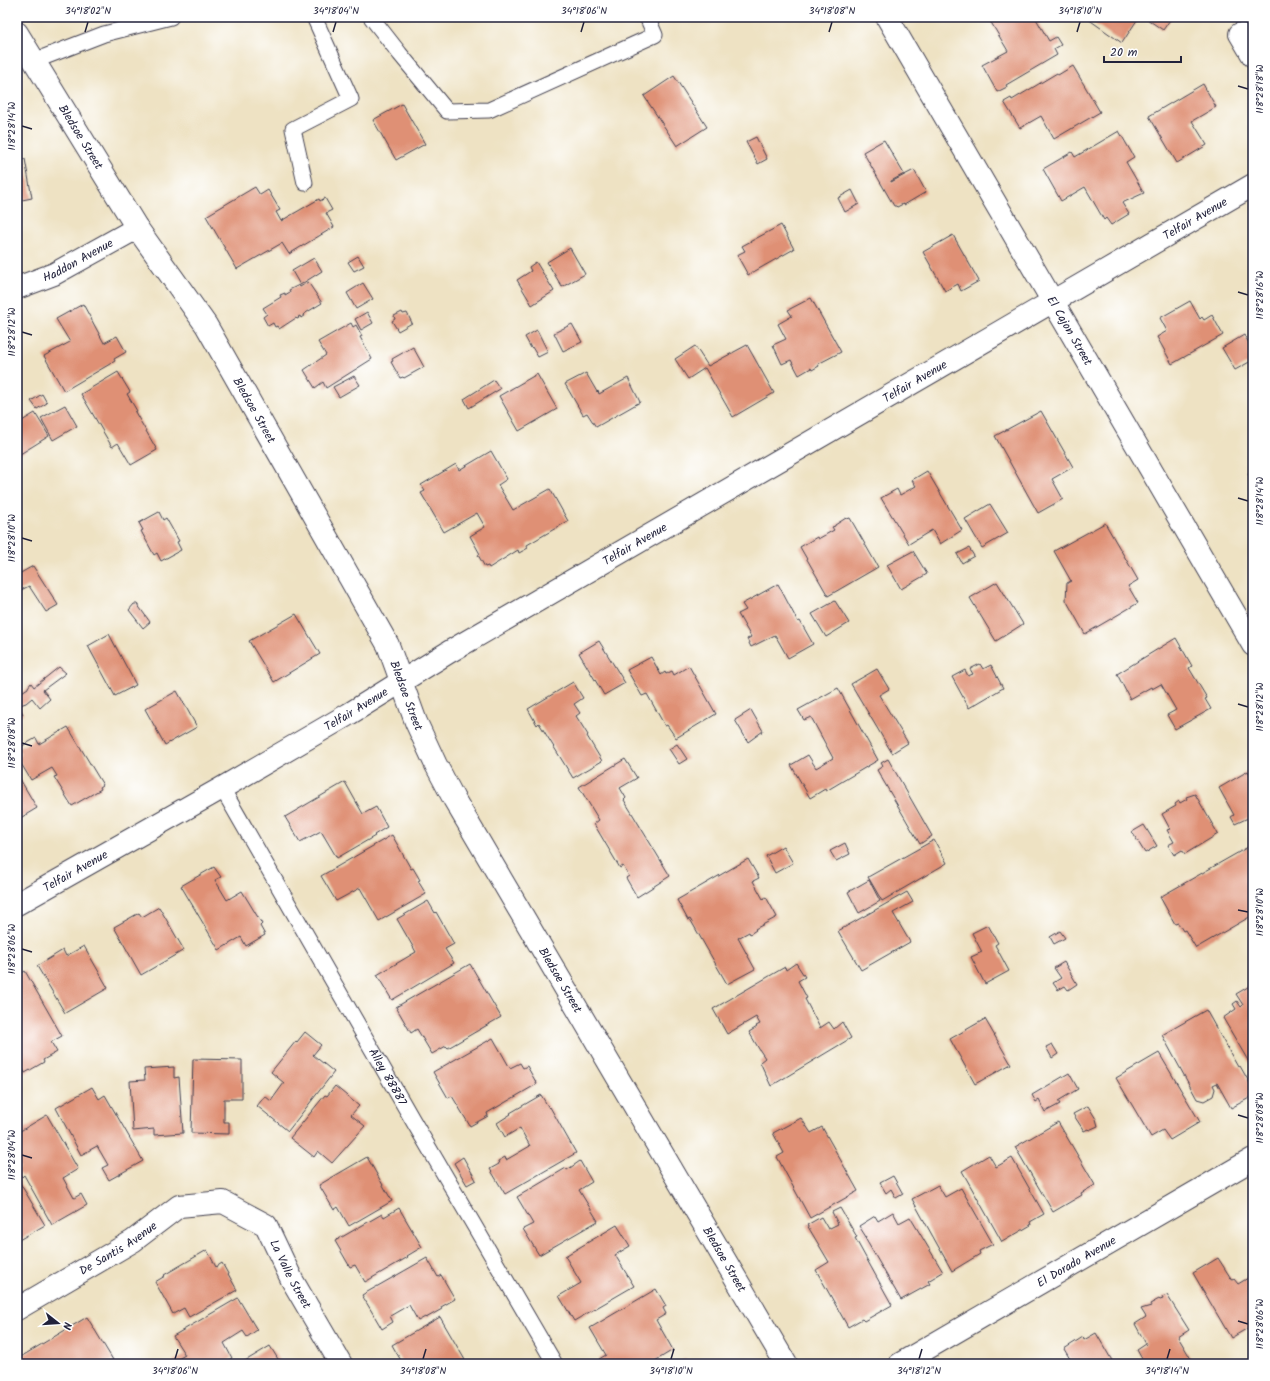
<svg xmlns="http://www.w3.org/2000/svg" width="1270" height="1381" font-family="Kalam,sans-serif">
<rect width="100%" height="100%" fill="#fff"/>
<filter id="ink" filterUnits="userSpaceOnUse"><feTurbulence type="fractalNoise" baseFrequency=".025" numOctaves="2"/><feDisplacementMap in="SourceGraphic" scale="8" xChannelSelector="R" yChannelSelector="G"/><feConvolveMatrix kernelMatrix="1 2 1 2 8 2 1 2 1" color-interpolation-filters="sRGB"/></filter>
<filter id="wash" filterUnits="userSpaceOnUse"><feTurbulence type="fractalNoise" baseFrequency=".012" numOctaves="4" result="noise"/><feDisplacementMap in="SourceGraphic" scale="16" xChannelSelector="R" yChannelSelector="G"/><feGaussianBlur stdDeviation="0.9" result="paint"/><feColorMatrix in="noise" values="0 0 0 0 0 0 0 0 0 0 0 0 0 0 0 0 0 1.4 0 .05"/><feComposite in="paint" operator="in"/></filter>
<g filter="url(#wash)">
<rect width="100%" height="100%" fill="#eee2c3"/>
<g id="blocks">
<g fill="#df9074">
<path d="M993 17H1035L1049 41 1056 37 1061 45 1054 49 1057 55 1006 85 1007 87 997 92 982 65 1008 51 989 19Z"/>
<path d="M1089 17H1139L1122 43 1088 19Z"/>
<path d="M1144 17H1172L1163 30Z"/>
<path d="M1073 66 1100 112 1054 139 1041 116 1020 128 1004 102 1011 98 1012 100 1057 73 1058 75Z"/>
<path d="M674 76 707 127 677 146 644 96Z"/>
<path d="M1203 84 1216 107 1192 121 1207 145 1177 163 1149 116Z"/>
<path d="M402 104 425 144 396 160 373 120Z"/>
<path d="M1119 131 1134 157 1126 162 1144 193 1122 203 1129 214 1111 225 1106 218 1104 220 1085 187 1061 201 1043 169 1072 152 1075 157Z"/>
<path d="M756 137 767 159 758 164 746 142Z"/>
<path d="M884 140 904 174 891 181V182L914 170 926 192 904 205 903 204 897 207 896 206H894L863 152Z"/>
<path d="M25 159 32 198 17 201V160Z"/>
<path d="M255 187 260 195 268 190 280 210 276 212 281 221 319 199 320 201 325 198 332 210 326 213 334 227 289 254 282 243 237 269 206 216Z"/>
<path d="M852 190 859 204 845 212 838 198Z"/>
<path d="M781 225 794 249 748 275 737 255 745 251 742 246Z"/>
<path d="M953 235 979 281 961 291 958 284 945 291 923 252Z"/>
<path d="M570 248 585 274 562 287 547 262Z"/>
<path d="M358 256 364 266 354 271 348 262Z"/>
<path d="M314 258 322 271 300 285 292 271Z"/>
<path d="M536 262 554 291 532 305 517 280 531 271 529 267Z"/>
<path d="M308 282 322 303 304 314 305 315 301 318 300 316 298 317 299 318 297 319 296 318 279 329 277 326 275 327 273 323 268 326 263 317 267 314 263 308 281 297 280 295 285 293V295L290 292 289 290 299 285 300 287Z"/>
<path d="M363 283 373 299 356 309 347 293Z"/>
<path d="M811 298 841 352 818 364 819 366 812 370 811 368 799 375 791 360 782 364 773 345 786 339 778 324 792 316 788 310Z"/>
<path d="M1190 301 1200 319 1202 317 1204 320 1212 315 1223 335 1172 364 1157 337 1167 331 1160 318Z"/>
<path d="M83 304 104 343 117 336 126 352 114 359 115 361 64 391 44 356 70 342 56 319Z"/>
<path d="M367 312 373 323 361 330 355 319Z"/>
<path d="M402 312 403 314 407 313 412 323 398 331 392 321 395 319 394 316Z"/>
<path d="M351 323 353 327 356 325 362 336 360 337 372 359 326 388 323 382 315 388 304 370 326 355 318 342Z"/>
<path d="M572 324 582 342 563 351 554 333Z"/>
<path d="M537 330 548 352 538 357 532 347 531 348 525 337Z"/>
<path d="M1244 335 1253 350V360L1235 370 1222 348Z"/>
<path d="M747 345 774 393 733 417 705 368 688 379 675 359 695 346 708 366Z"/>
<path d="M413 347 424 367 404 378 403 377 400 378 391 362 393 361 392 359Z"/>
<path d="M118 372 130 392 127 394 137 411 135 412 157 450 131 465 118 443 112 447 81 394Z"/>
<path d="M586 373 597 392 598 391 599 394 628 378 640 402 596 427 587 413 583 415 565 384Z"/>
<path d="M537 374 557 409 519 431 499 396Z"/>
<path d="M354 376 360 385 339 397 333 387Z"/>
<path d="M494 380 500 389 469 408 464 399Z"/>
<path d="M42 394 47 403 37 409 31 401Z"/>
<path d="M65 405 77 426 53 440 41 418Z"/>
<path d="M1041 411 1073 467 1052 479 1063 499 1038 513 995 436Z"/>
<path d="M35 413 49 436 17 456V424Z"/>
<path d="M491 451 507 479 498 485 513 510 550 489 568 521 527 545 528 548 519 553 518 550 489 568 488 566 485 567 478 555 480 554 470 536 485 527 477 513 444 532 421 493 425 491 421 485 456 464 459 470Z"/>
<path d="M927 471 962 530 940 544 932 530 909 544 881 498 897 489 900 495 916 486 912 480Z"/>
<path d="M1253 471V483L1248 474Z"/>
<path d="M990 504 1008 533 982 548 965 519Z"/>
<path d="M159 512 163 520 166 518 179 541 177 542 181 550 161 561 157 553 154 555 141 531 143 530 139 523Z"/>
<path d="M846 518 847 519 850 518 878 567 828 596 800 547 817 537 818 539 834 530 832 527 835 526V525Z"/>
<path d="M1105 523 1138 580 1128 586 1138 603 1085 634 1066 600 1067 583 1071 581 1054 551Z"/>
<path d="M969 548 974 556 962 563 957 554Z"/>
<path d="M913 551 927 574 901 589 887 565Z"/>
<path d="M33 566 58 605 46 612 29 586 17 592V575Z"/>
<path d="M997 582 1023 624 996 641 970 598Z"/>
<path d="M778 584 798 622 800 621 813 644 788 658 775 635 751 647 747 639 751 637 738 614 746 610 742 604Z"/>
<path d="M835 601 849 623 826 637 812 614Z"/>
<path d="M134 604H137L150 622 143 628 129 610Z"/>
<path d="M296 614 320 654 274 682 249 641Z"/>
<path d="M109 634 136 685 115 696 88 646Z"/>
<path d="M1176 638 1192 666 1189 668 1207 698 1205 699 1211 709 1175 729 1167 715 1176 710 1161 684 1152 689 1151 687 1130 699 1117 674Z"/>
<path d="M599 641 625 683 604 695 579 653Z"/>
<path d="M651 657 661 675 665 672 666 674 672 671 674 675 689 666 716 714 676 738 667 725 665 726 647 694 642 696 627 670Z"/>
<path d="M980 664 983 669 991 665 1003 688 969 708 952 677 965 670 968 676 973 674 970 669Z"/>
<path d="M59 667 66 673 43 690 50 699 40 708 32 698 26 703 20 705 21 706 19 707 23 714 18 716 17 695 28 688V687L31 683 34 687Z"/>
<path d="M877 669 889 689 879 695 908 743 892 753 851 684Z"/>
<path d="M573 682 583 698 574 704 580 713 576 716 588 735 587 736 602 761 573 778 539 723 537 725 528 709Z"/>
<path d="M838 688 878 760 826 791 825 789 810 798 791 765 808 755 816 768 833 758 811 717 804 720 798 710Z"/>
<path d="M177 691 197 727 165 745 145 709Z"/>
<path d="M751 710 763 731 748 742 735 720Z"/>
<path d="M68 727 103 785 100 787 101 789 72 806 54 777 57 776 52 768 31 780 17 757 21 755 17 749 36 738 39 744Z"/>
<path d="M677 744 687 759 679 764 669 749Z"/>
<path d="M625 759 637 778 620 788 626 798 624 800 670 876 637 897 626 878 629 876 623 866 620 868 594 824 599 820 579 787Z"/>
<path d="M888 759 932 836 920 844 877 770 883 766 881 763Z"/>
<path d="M1248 771 1253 780V819L1250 821 1248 818 1235 824 1231 817 1234 815 1219 788Z"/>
<path d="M17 774 37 808 17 820Z"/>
<path d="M345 782 363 814 376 807 387 827 374 835 375 836 337 858 321 831 300 842 285 817Z"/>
<path d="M1195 794 1218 834 1185 854 1182 850 1174 855 1168 845 1174 842 1167 830 1170 829 1162 814 1176 806 1175 804 1179 801 1180 803 1187 799 1186 797Z"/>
<path d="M1144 825 1157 846 1145 853 1132 832Z"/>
<path d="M392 835 411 869 413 868 420 880 418 881 426 894 379 921 360 888 336 901 321 876Z"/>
<path d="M934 840 947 863 882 901 868 877Z"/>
<path d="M845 843 850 854 836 861 830 851Z"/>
<path d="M783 846 793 863 775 873 766 856Z"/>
<path d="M1248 847 1253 856V915L1196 948 1185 930 1183 931 1178 923 1175 924 1160 897Z"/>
<path d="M748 859 759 878 753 881 763 899 766 897 777 917 755 929 756 930 750 934 749 932 738 938 755 969 727 984 690 919 688 920 677 900Z"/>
<path d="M214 867 221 877 215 880 227 900 242 891 262 924 260 926 265 935 246 946 241 937 219 950 181 886Z"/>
<path d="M869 880 880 901 859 913 848 892Z"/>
<path d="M907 892 913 902 893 913 910 942 861 970 838 931Z"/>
<path d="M428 901 435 913 436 912 454 944 445 949 454 963 392 1000 377 975 416 952 397 919Z"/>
<path d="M159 907 184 950 141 975 114 927 139 913 142 917Z"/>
<path d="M988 925 998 943 995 945 1009 971 985 984 971 957 982 952 972 933Z"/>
<path d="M1060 931 1065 938 1054 944 1050 937Z"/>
<path d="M84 946 108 988 65 1013 37 966 63 950 66 956Z"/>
<path d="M1064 962 1077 984 1068 990 1065 986 1058 990 1053 983 1061 978 1054 968Z"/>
<path d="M796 963 805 977 798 981 807 998 805 999 820 1028 829 1022 834 1029 842 1022 851 1038 771 1086 760 1062 765 1058 759 1049 749 1032 757 1027 756 1026 760 1024 756 1017 727 1034 713 1009 785 967 786 970Z"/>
<path d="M470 964 501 1017 448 1048 446 1046 432 1054 417 1029 411 1033 396 1007Z"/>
<path d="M25 971 62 1036 51 1042 57 1052 43 1060 44 1062 25 1073 17 1059V976Z"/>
<path d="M1253 984V1069L1223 1018 1236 1009 1233 1004 1237 1001 1241 1007 1243 1005 1236 994Z"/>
<path d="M1206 1010 1238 1067 1240 1066 1253 1089V1096L1231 1108 1217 1083 1213 1085 1215 1089 1213 1096 1204 1101 1197 1099 1162 1035Z"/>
<path d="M985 1019 1011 1064 975 1084 950 1039Z"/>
<path d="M305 1032 321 1045 313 1055 334 1072 288 1131 257 1106 265 1096 271 1101 284 1083 271 1072 296 1041 297 1042Z"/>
<path d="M493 1038 510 1068 520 1063 523 1068 527 1066 537 1084 487 1113 488 1116 470 1126 452 1096 448 1098 433 1072Z"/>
<path d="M1052 1044 1058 1054 1052 1058 1046 1047Z"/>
<path d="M1159 1053 1200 1122 1170 1140 1163 1130 1151 1137 1116 1078Z"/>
<path d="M193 1059 242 1060V1099H224V1122H229V1134L191 1133Z"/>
<path d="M174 1067V1078L179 1077 183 1133 154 1135V1129L133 1131 130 1081 145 1080 144 1069Z"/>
<path d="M1069 1073 1078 1089 1058 1101 1060 1104 1045 1112 1039 1100 1036 1102 1032 1095Z"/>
<path d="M335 1086 359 1106 351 1115 365 1126 332 1163 318 1151 314 1157 290 1138 325 1095 327 1096Z"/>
<path d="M92 1087 99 1099 105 1095 143 1161 109 1180 102 1168 108 1165 97 1146 81 1155 56 1108Z"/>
<path d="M541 1095 549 1108 550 1107 576 1153 505 1194 490 1169 499 1164 498 1161 505 1157 506 1160 530 1146 520 1128 505 1137 497 1123 511 1114 510 1113Z"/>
<path d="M1088 1106 1096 1119 1098 1126 1089 1130 1088 1129 1084 1131 1073 1114Z"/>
<path d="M47 1115 78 1169 63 1178 74 1198 81 1194 87 1205 52 1225 24 1175 22 1177 17 1170 20 1168 17 1163V1133Z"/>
<path d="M801 1118 811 1133 822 1127 858 1191 810 1218 777 1157 784 1153 773 1133Z"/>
<path d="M1058 1122 1095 1185 1081 1193 1082 1195 1053 1212 1015 1147Z"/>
<path d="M989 1155 996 1167 1012 1158 1044 1214 1030 1222 1031 1225 1002 1242 962 1171Z"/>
<path d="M367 1157 392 1201 349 1226 338 1207 334 1210 319 1185Z"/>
<path d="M463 1157 476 1180 467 1185 454 1163Z"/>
<path d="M580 1161 592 1182 579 1190 598 1221 539 1255 523 1229 533 1224 517 1197 566 1168 567 1170Z"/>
<path d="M893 1176 903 1194 896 1198 891 1189 886 1193 880 1183Z"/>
<path d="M17 1178 45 1225 19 1240 17 1237Z"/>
<path d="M938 1185 945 1197 961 1188 993 1244 979 1251 980 1254 952 1271 912 1199Z"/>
<path d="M399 1208 422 1247 407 1256 408 1257 365 1282 355 1265 350 1267 335 1241 382 1214 384 1217Z"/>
<path d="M840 1208 857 1237 855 1238 892 1305 864 1321 862 1319 848 1327 816 1270 829 1262 807 1225 821 1217 828 1229 838 1224 832 1212Z"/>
<path d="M893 1212 899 1223 910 1217 943 1272 928 1281 930 1284 901 1300 865 1238 866 1237 859 1226 875 1216 878 1221Z"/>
<path d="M617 1225 630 1246 615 1255 634 1286 574 1321 559 1296 581 1283 565 1256Z"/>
<path d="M207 1250 216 1267 222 1263 237 1290 189 1317 184 1308 173 1314 155 1282 165 1276 164 1275Z"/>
<path d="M427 1258 438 1277 441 1275 455 1299 441 1307 442 1309 426 1318 425 1317 418 1321 409 1305 390 1316 393 1322 382 1329 362 1295Z"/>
<path d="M1218 1258 1232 1280 1234 1279 1238 1284 1253 1275V1325L1231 1338 1193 1273Z"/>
<path d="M656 1289 666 1306 663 1308 666 1314 656 1320 673 1350 650 1364H602L599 1359 606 1355 590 1328Z"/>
<path d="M1167 1295 1189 1330 1178 1337 1194 1364H1145L1137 1350 1146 1344 1135 1324 1146 1317 1141 1309 1151 1306 1150 1304 1159 1299 1160 1300 1163 1299 1162 1297Z"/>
<path d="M238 1298 257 1330 247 1337 243 1331 224 1343 232 1358 223 1364H175L173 1362 185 1355 173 1336Z"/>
<path d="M87 1317 113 1360 106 1364H20L17 1359Z"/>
<path d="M440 1317 465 1360 458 1364H403L392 1345Z"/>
<path d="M1096 1333 1114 1364H1073L1064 1349 1083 1337 1084 1340Z"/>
<path d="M270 1346 281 1364H240Z"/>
<path d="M685 1359 688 1364H677Z"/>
</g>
</g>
</g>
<g filter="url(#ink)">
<use href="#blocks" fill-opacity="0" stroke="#413f4f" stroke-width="1"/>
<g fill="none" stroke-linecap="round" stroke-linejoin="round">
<defs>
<g id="lane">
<path d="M371 17 400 54 447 111 489 110 655 35 647 17"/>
<path d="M34 61 104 34 171 17"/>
<path d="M305 183 293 129 351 99 314 17"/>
<path id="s1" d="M222 788 412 1119 555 1364"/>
</g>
<g id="street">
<path id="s2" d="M887 17 1253 645"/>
<path d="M1240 34 1253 56"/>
<path id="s3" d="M17 288 54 274 137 228"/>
<path id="s4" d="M17 904 222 788 349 714 449 652 1253 185"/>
<path id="s5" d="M17 1309 133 1241 179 1206 223 1202 266 1225 292 1280 341 1364"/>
<path id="s6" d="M900 1364 1253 1159"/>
</g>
<g id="secondary">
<path id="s7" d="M17 33 137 228 206 325 388 645 416 722 436 765 454 799 786 1364"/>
</g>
</defs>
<use href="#lane" stroke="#413f4f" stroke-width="17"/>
<use href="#street" stroke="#413f4f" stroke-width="24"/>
<use href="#secondary" stroke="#413f4f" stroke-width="24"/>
<use href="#lane" stroke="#fff" stroke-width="15"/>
<use href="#street" stroke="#fff" stroke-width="22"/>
<use href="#secondary" stroke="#fff" stroke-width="22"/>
</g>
</g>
<path fill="none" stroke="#22223b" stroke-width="1.5" d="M85 32 88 22M333 32 336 22M581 32 584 22M829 32 832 22M1077 32 1080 22M1238 86 1248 89M22 126 32 129M1238 292 1248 295M22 332 32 335M1238 498 1248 501M22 538 32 541M1238 704 1248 707M22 743 32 746M1238 910 1248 912M22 949 32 952M1238 1115 1248 1118M22 1155 32 1158M1238 1321 1248 1324M175 1359 178 1349M423 1359 426 1349M671 1359 674 1349M919 1359 922 1349M1167 1359 1170 1349"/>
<g text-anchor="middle" stroke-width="3.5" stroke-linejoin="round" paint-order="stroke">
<g font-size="12" fill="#22223b" stroke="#fff">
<text dy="4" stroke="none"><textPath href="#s7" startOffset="122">Bledsoe Street</textPath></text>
<text dy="4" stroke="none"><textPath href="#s4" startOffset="1363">Telfair Avenue</textPath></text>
<text dy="4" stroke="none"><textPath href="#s3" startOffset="67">Haddon Avenue</textPath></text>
<text dy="4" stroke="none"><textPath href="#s2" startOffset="363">El Cajon Street</textPath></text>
<text dy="4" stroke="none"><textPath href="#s4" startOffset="1039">Telfair Avenue</textPath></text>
<text dy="4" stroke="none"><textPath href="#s7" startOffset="446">Bledsoe Street</textPath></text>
<text dy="4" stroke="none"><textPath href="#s4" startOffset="715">Telfair Avenue</textPath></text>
<text dy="4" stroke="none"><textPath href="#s7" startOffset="770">Bledsoe Street</textPath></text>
<text dy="4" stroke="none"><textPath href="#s4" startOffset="391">Telfair Avenue</textPath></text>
<text dy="4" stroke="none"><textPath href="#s4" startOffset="67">Telfair Avenue</textPath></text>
<text dy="4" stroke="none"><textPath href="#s7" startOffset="1094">Bledsoe Street</textPath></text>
<text dy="4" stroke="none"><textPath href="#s1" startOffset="333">Alley 88887</textPath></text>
<text dy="4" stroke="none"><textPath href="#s5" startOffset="118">De Santis Avenue</textPath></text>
<text dy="4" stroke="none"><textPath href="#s7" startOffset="1418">Bledsoe Street</textPath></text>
<text dy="4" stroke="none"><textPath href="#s6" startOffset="204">El Dorado Avenue</textPath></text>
<text dy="4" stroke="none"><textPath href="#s5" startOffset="340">La Valle Street</textPath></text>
</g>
</g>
<rect width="1270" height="1381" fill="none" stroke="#fff" stroke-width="44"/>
<g transform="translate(58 1323) rotate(107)" stroke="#ffffff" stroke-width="3" paint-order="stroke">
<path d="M0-3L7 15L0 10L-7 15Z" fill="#22223b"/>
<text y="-6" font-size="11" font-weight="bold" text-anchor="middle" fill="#22223b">N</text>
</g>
<path d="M1104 56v6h77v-6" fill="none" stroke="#22223b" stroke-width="2"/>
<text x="1110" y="56" font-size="12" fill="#22223b" stroke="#ffffff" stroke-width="3" paint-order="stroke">20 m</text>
<rect x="22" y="22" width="1226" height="1337" fill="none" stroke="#22223b" stroke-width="1.5"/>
<g font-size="10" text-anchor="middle" fill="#22223b">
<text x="88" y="14">34°18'02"N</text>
<text x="336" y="14">34°18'04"N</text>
<text x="584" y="14">34°18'06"N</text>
<text x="832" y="14">34°18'08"N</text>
<text x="1080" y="14">34°18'10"N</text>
<text transform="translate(1259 89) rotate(-90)" y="4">118°28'18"W</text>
<text transform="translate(11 126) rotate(-90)" y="4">118°28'14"W</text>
<text transform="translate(1259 295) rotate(-90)" y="4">118°28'16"W</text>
<text transform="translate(11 332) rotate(-90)" y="4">118°28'12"W</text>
<text transform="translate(1259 501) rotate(-90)" y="4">118°28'14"W</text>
<text transform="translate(11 538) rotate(-90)" y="4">118°28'10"W</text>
<text transform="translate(1259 707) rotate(-90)" y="4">118°28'12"W</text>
<text transform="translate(11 743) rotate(-90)" y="4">118°28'08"W</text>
<text transform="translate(1259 912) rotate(-90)" y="4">118°28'10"W</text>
<text transform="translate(11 949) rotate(-90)" y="4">118°28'06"W</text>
<text transform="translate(1259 1118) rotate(-90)" y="4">118°28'08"W</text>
<text transform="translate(11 1155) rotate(-90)" y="4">118°28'04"W</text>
<text transform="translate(1259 1324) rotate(-90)" y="4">118°28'06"W</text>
<text x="175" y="1374">34°18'06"N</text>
<text x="423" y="1374">34°18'08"N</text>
<text x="671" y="1374">34°18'10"N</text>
<text x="919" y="1374">34°18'12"N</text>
<text x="1167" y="1374">34°18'14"N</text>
</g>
</svg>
